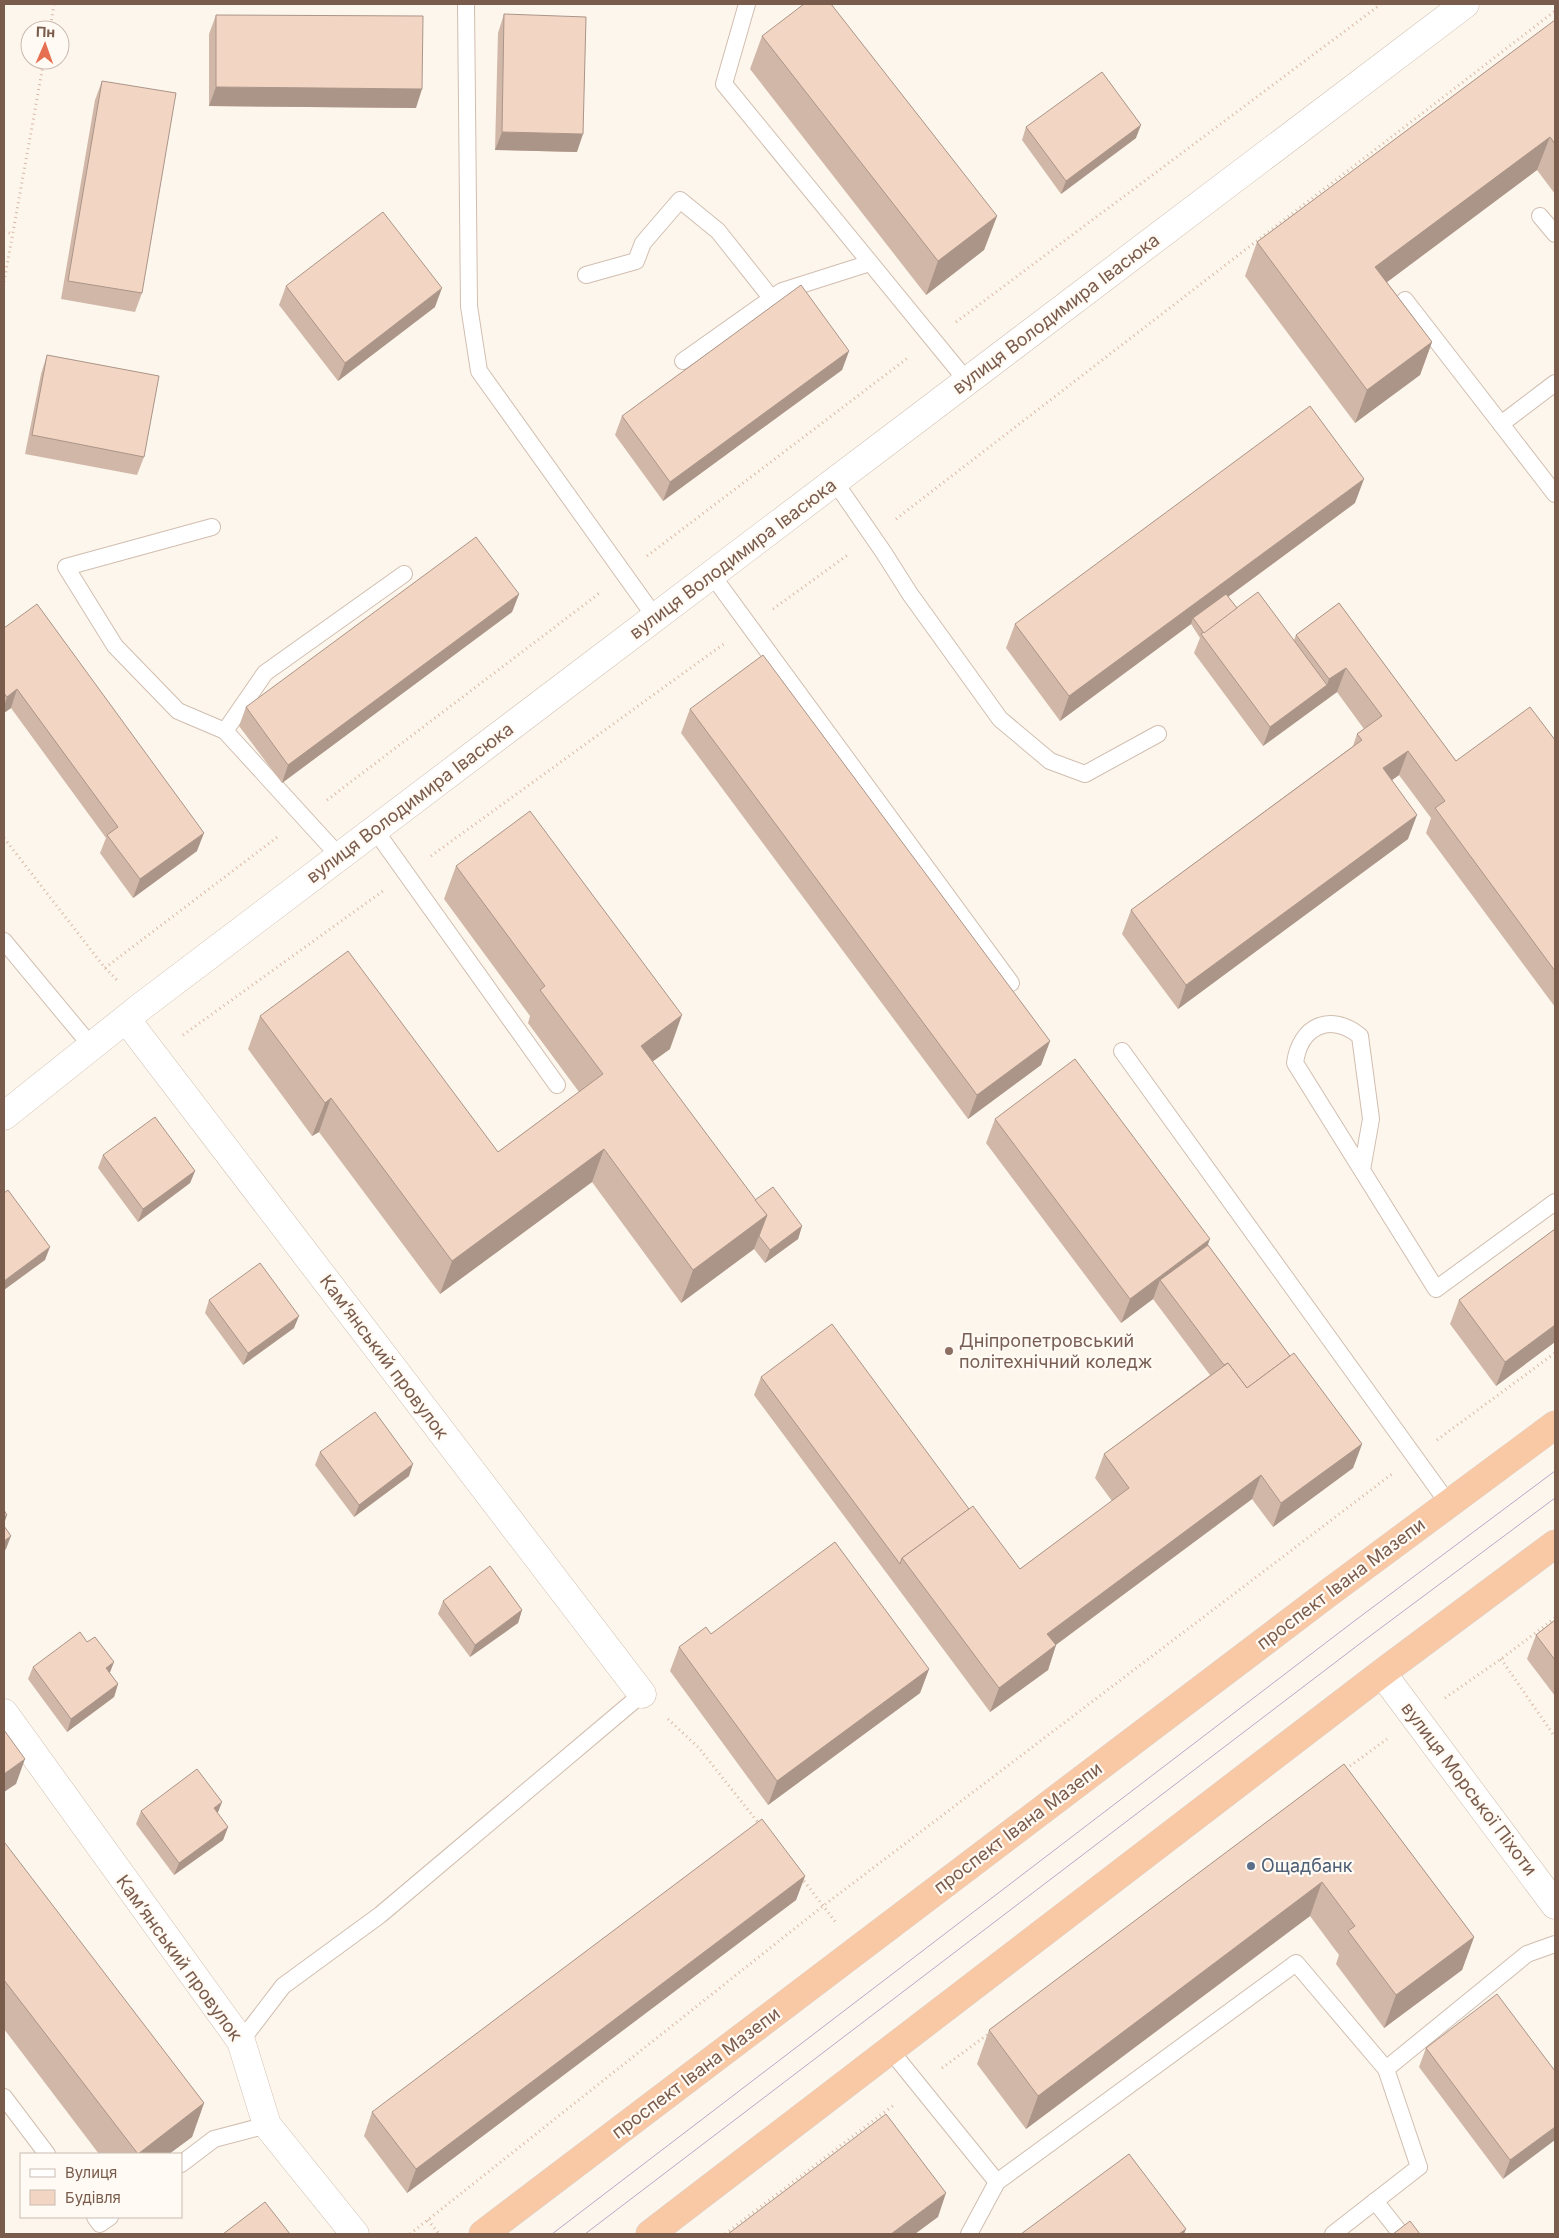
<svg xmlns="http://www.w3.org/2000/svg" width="1559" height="2238" font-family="Inter,sans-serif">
<rect width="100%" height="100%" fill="#fdf6ec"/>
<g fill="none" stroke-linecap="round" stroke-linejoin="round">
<defs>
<g id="service">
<path d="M466 4 469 306 479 371 655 617"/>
<path d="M747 4 724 84 967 381"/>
<path d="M1540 216 1555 234"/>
<path d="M586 275 636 261 643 243 680 200 718 231 772 299"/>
<path d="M1405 300 1501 424"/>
<path d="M683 361 782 291 870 263"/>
<path d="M1555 383 1501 424 1555 494"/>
<path d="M835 482 884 553 910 594 1000 719 1050 761 1085 774 1158 734"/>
<path d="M212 527 66 567 115 646 178 711 225 731 340 857"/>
<path d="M712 575 1011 983"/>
<path d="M225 731 265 673 404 574"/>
<path d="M375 830 557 1085"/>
<path d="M4 941 92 1047"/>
<path d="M1122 1051 1448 1503"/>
<path d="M1362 1170 1371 1119 1360 1036C1330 1012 1300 1026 1295 1063L1436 1289 1555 1202"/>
<path d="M241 2041 283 1986 380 1915 642 1694"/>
<path d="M891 2051 997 2182"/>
<path d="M1386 2069 1527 1954 1555 1944"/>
<path d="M4 2097 47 2154"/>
<path d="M181 2164 214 2139 267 2125"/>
<path d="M1375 2201 1401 2234"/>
<path d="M95 2217 100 2224 110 2217"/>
<path d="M969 2234 997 2182 1296 1963 1386 2069 1419 2167 1333 2234"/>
</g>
<g id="minor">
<path d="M126 1019 642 1694"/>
<path d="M4 1116 142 1006 1465 4"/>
<path d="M1382 1673 1555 1905"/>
<path d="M4 1713 241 2041 267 2125 355 2234"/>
</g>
<g id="trunk">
<path d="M483 2234 1327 1594 1555 1425"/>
<path d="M650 2234 1382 1673 1555 1544"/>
</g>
</defs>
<use href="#service" stroke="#d1beb0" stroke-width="18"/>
<use href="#minor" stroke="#d1beb0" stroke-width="29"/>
<use href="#trunk" stroke="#dad1cd" stroke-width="29"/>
<g stroke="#d9b8a5" stroke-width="3" stroke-dasharray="1 4" stroke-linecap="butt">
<path d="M50 30 54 4"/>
<path d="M4 231 12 234"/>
<path d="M4 282 44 60"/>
<path d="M956 322 1381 4"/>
<path d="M896 519 1555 11"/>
<path d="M647 556 909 357"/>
<path d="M773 609 849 554"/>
<path d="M327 800 601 592"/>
<path d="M4 838 105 968 118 981"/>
<path d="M431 856 725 643"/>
<path d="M105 968 280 835"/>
<path d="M183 1035 383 891"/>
<path d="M1437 1440 1555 1353"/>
<path d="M1501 1659 1555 1737"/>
<path d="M1445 1698 1501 1659 1555 1618"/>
<path d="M668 1719 699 1748 760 1825"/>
<path d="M1346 1769 1387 1739"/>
<path d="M801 1877 837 1924"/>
<path d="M942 2068 991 2032"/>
<path d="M428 2220 439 2234"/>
<path d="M410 2234 823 1906 1392 1474"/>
<path d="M725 2234 895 2104"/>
</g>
<use href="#service" stroke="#fff" stroke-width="16"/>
<use href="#minor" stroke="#fff" stroke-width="28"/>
<use href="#trunk" stroke="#f9c8a4" stroke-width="28"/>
<g stroke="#b9a8c9" stroke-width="1">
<path d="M552 2234 1353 1622 1555 1471"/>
<path d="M585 2234 1366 1639 1555 1498"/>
</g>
</g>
<g fill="#d1b7a8">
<path d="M504 14 577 152 495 150 498 33Z"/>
<path d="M216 15 416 108 209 106V34Z"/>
<path d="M1555 20V194L1537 170 1387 282 1432 342 1420 375 1355 423 1245 276 1257 242Z"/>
<path d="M762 36 997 216 984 250 926 295 750 69Z"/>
<path d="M102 81 142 293 135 312 61 299 95 100Z"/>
<path d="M1026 127 1136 138 1061 194 1022 140Z"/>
<path d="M286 286 435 307 338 381 279 305Z"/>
<path d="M849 351 842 370 663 501 615 435 622 416Z"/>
<path d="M47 355 144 457 137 475 25 454 41 374Z"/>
<path d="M1355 503 1228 597 1237 608 1294 640 1296 635 1339 603 1456 761 1555 740V1007L1426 833 1431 818 1399 775 1392 780 1408 839 1178 1009 1122 934 1131 910 1353 746 1357 734 1364 729 1337 692 1263 746 1194 653 1200 638 1191 624 1060 721 1006 648 1015 624Z"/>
<path d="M519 594 512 612 282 783 239 726 246 707Z"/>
<path d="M4 628 197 851 133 898 100 853 106 838 11 708 4 713Z"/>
<path d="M690 709 1050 1041 1041 1065 968 1119 681 733Z"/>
<path d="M456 866 670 1049 652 1062 755 1200 802 1226 798 1239 765 1263 754 1249 681 1303 592 1182 440 1294 319 1132 312 1136 248 1049 260 1016 498 1152 579 1092 528 1023 530 1016 444 899Z"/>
<path d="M995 1119 1208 1245 1290 1356 1362 1444 1353 1468 1273 1527 1252 1499 1056 1645 1048 1670 990 1712 754 1395 761 1377 969 1509 1020 1569 1112 1501 1095 1478 1104 1454 1210 1375 1153 1299 1121 1323 986 1143Z"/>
<path d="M103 1155 195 1171 190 1183 138 1222 98 1168Z"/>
<path d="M1555 1229V1342L1496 1386 1450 1324 1459 1300Z"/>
<path d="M209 1300 294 1328 243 1365 205 1313Z"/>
<path d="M320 1452 409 1476 354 1517 315 1465Z"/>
<path d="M443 1601 522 1610 518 1623 470 1657 438 1614Z"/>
<path d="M1555 1620V1696L1527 1659 1536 1635Z"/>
<path d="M711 1634 929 1669 920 1693 768 1805 670 1671 679 1647Z"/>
<path d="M33 1667 110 1673 118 1684 114 1697 67 1732 28 1679Z"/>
<path d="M1344 1764 1474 1937 1462 1970 1384 2028 1336 1964 1339 1955 1310 1916 1026 2129 977 2064 989 2030Z"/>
<path d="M141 1811 228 1827 223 1840 174 1875 136 1824Z"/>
<path d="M4 1844 204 2103 192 2137 169 2154H99L4 2029Z"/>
<path d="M805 1876 796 1900 407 2193 364 2136 372 2112Z"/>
<path d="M1426 2048 1555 2071 1503 2179 1419 2067Z"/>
</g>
<g fill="#aa9588">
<path d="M216 87 422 89 416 108 209 106Z"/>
<path d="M1141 125 1136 138 1061 194 1066 181Z"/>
<path d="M502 132 583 134 577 152 495 150Z"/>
<path d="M1550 137 1537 170 1363 300 1375 267Z"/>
<path d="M997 216 984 250 926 295 938 261Z"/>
<path d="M442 288 435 307 338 381 345 363Z"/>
<path d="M1432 342 1420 375 1355 423 1367 390Z"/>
<path d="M849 351 842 370 663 501 670 482Z"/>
<path d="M1364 479 1355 503 1195 621 1193 618 1191 624 1060 721 1069 696Z"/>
<path d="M519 594 512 612 282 783 288 765Z"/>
<path d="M1346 668 1337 692 1263 746 1270 727 1327 685 1329 679Z"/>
<path d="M17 689 11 708 4 713V706L7 697Z"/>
<path d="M1408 751 1399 775 1374 793 1383 768Z"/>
<path d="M1417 815 1408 839 1178 1009 1186 985Z"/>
<path d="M204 833 197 851 133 898 140 879Z"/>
<path d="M682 1015 670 1049 628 1079 641 1046Z"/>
<path d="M1050 1041 1041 1065 968 1119 977 1095Z"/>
<path d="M331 1098 319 1132 312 1136 325 1103Z"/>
<path d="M604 1149 592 1182 440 1294 452 1261Z"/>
<path d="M195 1171 190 1183 138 1222 143 1209Z"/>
<path d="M767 1215 754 1249 681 1303 693 1270Z"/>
<path d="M802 1226 798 1239 765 1263 770 1250Z"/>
<path d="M1210 1239 1201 1264 1160 1280 1153 1299 1121 1323 1130 1299Z"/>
<path d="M50 1247 45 1260 4 1290V1281Z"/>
<path d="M299 1316 294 1328 243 1365 248 1353Z"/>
<path d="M1555 1325V1342L1496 1386 1505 1362Z"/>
<path d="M1362 1444 1353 1468 1273 1527 1281 1503Z"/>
<path d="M413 1464 409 1476 354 1517 359 1505Z"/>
<path d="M1261 1475 1252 1499 1038 1658 1047 1634Z"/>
<path d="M7 1515 4 1524V1517Z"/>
<path d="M11 1536 6 1549 4 1551V1541Z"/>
<path d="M522 1610 518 1623 470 1657 475 1645Z"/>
<path d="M1056 1645 1048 1670 990 1712 999 1688Z"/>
<path d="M114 1662 109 1675 106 1668Z"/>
<path d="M929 1669 920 1693 768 1805 777 1781Z"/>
<path d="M118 1684 114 1697 67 1732 71 1719Z"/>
<path d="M25 1759 16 1784 4 1792V1774Z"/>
<path d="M222 1802 217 1815 214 1808Z"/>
<path d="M228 1827 223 1840 174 1875 179 1863Z"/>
<path d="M805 1876 796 1900 407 2193 416 2169Z"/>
<path d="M1322 1882 1310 1916 1026 2129 1038 2096Z"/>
<path d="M1474 1937 1462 1970 1384 2028 1396 1995Z"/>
<path d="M204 2103 192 2137 169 2154H138Z"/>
<path d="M1555 2127V2140L1503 2179 1510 2160Z"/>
<path d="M946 2193 938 2217 915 2234H891Z"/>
<path d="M1186 2229 1184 2234H1179Z"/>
</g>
<g fill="#f3d5c3" stroke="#aa9588">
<path d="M804 4H831L997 216 938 261 762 36Z"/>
<path d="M504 14 586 17 583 134 502 132Z"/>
<path d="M216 15 423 16 422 89 216 87Z"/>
<path d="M1555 20V144L1550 137 1375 267 1432 342 1367 390 1257 242Z"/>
<path d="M1102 72 1141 125 1066 181 1026 127Z"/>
<path d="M102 81 176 93 142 293 68 281Z"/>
<path d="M383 212 442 288 345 363 286 286Z"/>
<path d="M801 285 849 351 670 482 622 416Z"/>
<path d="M47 355 159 376 144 457 32 435Z"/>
<path d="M1310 406 1364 479 1069 696 1015 624Z"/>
<path d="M476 537 519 594 288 765 246 707Z"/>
<path d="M1258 592 1327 685 1270 727 1201 634Z"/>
<path d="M1226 594 1237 608 1204 633 1193 618Z"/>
<path d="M1339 603 1456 761 1530 707 1555 740V971L1435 808 1445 801 1408 751 1383 768 1417 815 1186 985 1131 910 1362 740 1357 734 1382 716 1346 668 1329 679 1296 635Z"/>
<path d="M37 604 204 833 140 879 107 835 118 827 17 689 7 697 4 693V628Z"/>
<path d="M763 655 1050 1041 977 1095 690 709Z"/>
<path d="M530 811 682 1015 641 1046 767 1215 693 1270 604 1149 452 1261 331 1098 325 1103 260 1016 348 951 498 1152 603 1074 540 990 545 986 456 866Z"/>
<path d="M1075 1059 1210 1239 1130 1299 995 1119Z"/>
<path d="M155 1117 195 1171 143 1209 103 1155Z"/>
<path d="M773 1187 802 1226 770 1250 759 1236 767 1215 755 1200Z"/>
<path d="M8 1190 50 1247 4 1281V1193Z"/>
<path d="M1555 1229V1325L1505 1362 1459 1300Z"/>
<path d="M1208 1245 1290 1356 1247 1388 1228 1363 1224 1365 1160 1280Z"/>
<path d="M260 1263 299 1316 248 1353 209 1300Z"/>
<path d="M832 1324 969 1509 902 1558 900 1564 761 1377Z"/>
<path d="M1294 1353 1362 1444 1281 1503 1261 1475 1047 1634 1056 1645 999 1688 902 1558 973 1506 1020 1569 1129 1488 1104 1454 1228 1363 1247 1388Z"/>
<path d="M375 1412 413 1464 359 1505 320 1452Z"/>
<path d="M4 1510 7 1515 4 1517Z"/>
<path d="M4 1526 11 1536 4 1541Z"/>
<path d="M835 1542 929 1669 777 1781 679 1647 706 1627 711 1634Z"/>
<path d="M490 1566 522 1610 475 1645 443 1601Z"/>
<path d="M1555 1620V1660L1536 1635Z"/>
<path d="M80 1632 87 1642 95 1637 114 1662 106 1668 118 1684 71 1719 33 1667Z"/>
<path d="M4 1730 25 1759 4 1774Z"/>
<path d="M1344 1764 1474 1937 1396 1995 1348 1931 1355 1926 1322 1882 1038 2096 989 2030Z"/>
<path d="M197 1769 222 1802 214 1808 228 1827 179 1863 141 1811Z"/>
<path d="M762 1819 805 1876 416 2169 372 2112Z"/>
<path d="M5 1843 204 2103 138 2154 4 1980V1844Z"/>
<path d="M1497 1994 1555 2071V2127L1510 2160 1426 2048Z"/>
<path d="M886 2114 946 2193 891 2234H728Z"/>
<path d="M1129 2154 1186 2229 1179 2234H1021Z"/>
<path d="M265 2202 290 2234H223Z"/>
<path d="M1410 2221 1420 2234H1393Z"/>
</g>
<circle fill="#8d6e63" stroke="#fffaf3" stroke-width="2" cx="949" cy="1351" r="5"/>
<circle fill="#5c6f8a" stroke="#fffaf3" stroke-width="2" cx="1251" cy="1866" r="5"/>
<g text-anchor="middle" stroke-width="4.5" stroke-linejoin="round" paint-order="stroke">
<g font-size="18" fill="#7a5c4d" stroke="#fffaf3">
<text transform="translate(1056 314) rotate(-37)" y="6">вулиця Володимира Івасюка</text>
<text transform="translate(733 559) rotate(-37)" y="6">вулиця Володимира Івасюка</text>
<text transform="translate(410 803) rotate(-37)" y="6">вулиця Володимира Івасюка</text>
<text transform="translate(384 1357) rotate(53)" y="6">Камʼянський провулок</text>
<text transform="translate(1341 1584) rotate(-37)" y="6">проспект Івана Мазепи</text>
<text transform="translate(1469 1789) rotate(53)" y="6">вулиця Морської Піхоти</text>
<text transform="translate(1018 1828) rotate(-37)" y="6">проспект Івана Мазепи</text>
<text transform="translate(179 1958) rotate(54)" y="6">Камʼянський провулок</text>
<text transform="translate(696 2073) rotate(-37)" y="6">проспект Івана Мазепи</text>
</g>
<g font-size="18" fill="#785e54" stroke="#fffaf3" text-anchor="start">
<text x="959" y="1347">Дніпропетровський<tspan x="959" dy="21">політехнічний коледж</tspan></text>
</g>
<g font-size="18" fill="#4e5e75" stroke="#fffaf3" text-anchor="start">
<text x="1261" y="1872">Ощадбанк</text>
</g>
</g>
<rect width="1559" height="2238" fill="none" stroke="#7a5c4d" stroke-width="10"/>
<rect x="20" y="2153" width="162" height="65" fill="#fffaf3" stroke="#cabbb1"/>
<rect x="30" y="2169" width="25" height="8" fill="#ffffff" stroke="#cabbb1"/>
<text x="65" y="2178" font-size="15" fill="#7a5c4d">Вулиця</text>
<rect x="30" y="2190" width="25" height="15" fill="#f3d5c3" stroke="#cabbb1"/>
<text x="65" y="2203" font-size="15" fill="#7a5c4d">Будівля</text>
<g transform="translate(45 45) rotate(2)"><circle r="24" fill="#fffaf3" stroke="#cabbb1"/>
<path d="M0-4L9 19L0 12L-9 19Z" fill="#e76f51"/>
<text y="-8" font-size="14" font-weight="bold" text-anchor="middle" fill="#7a5c4d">Пн</text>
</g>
</svg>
